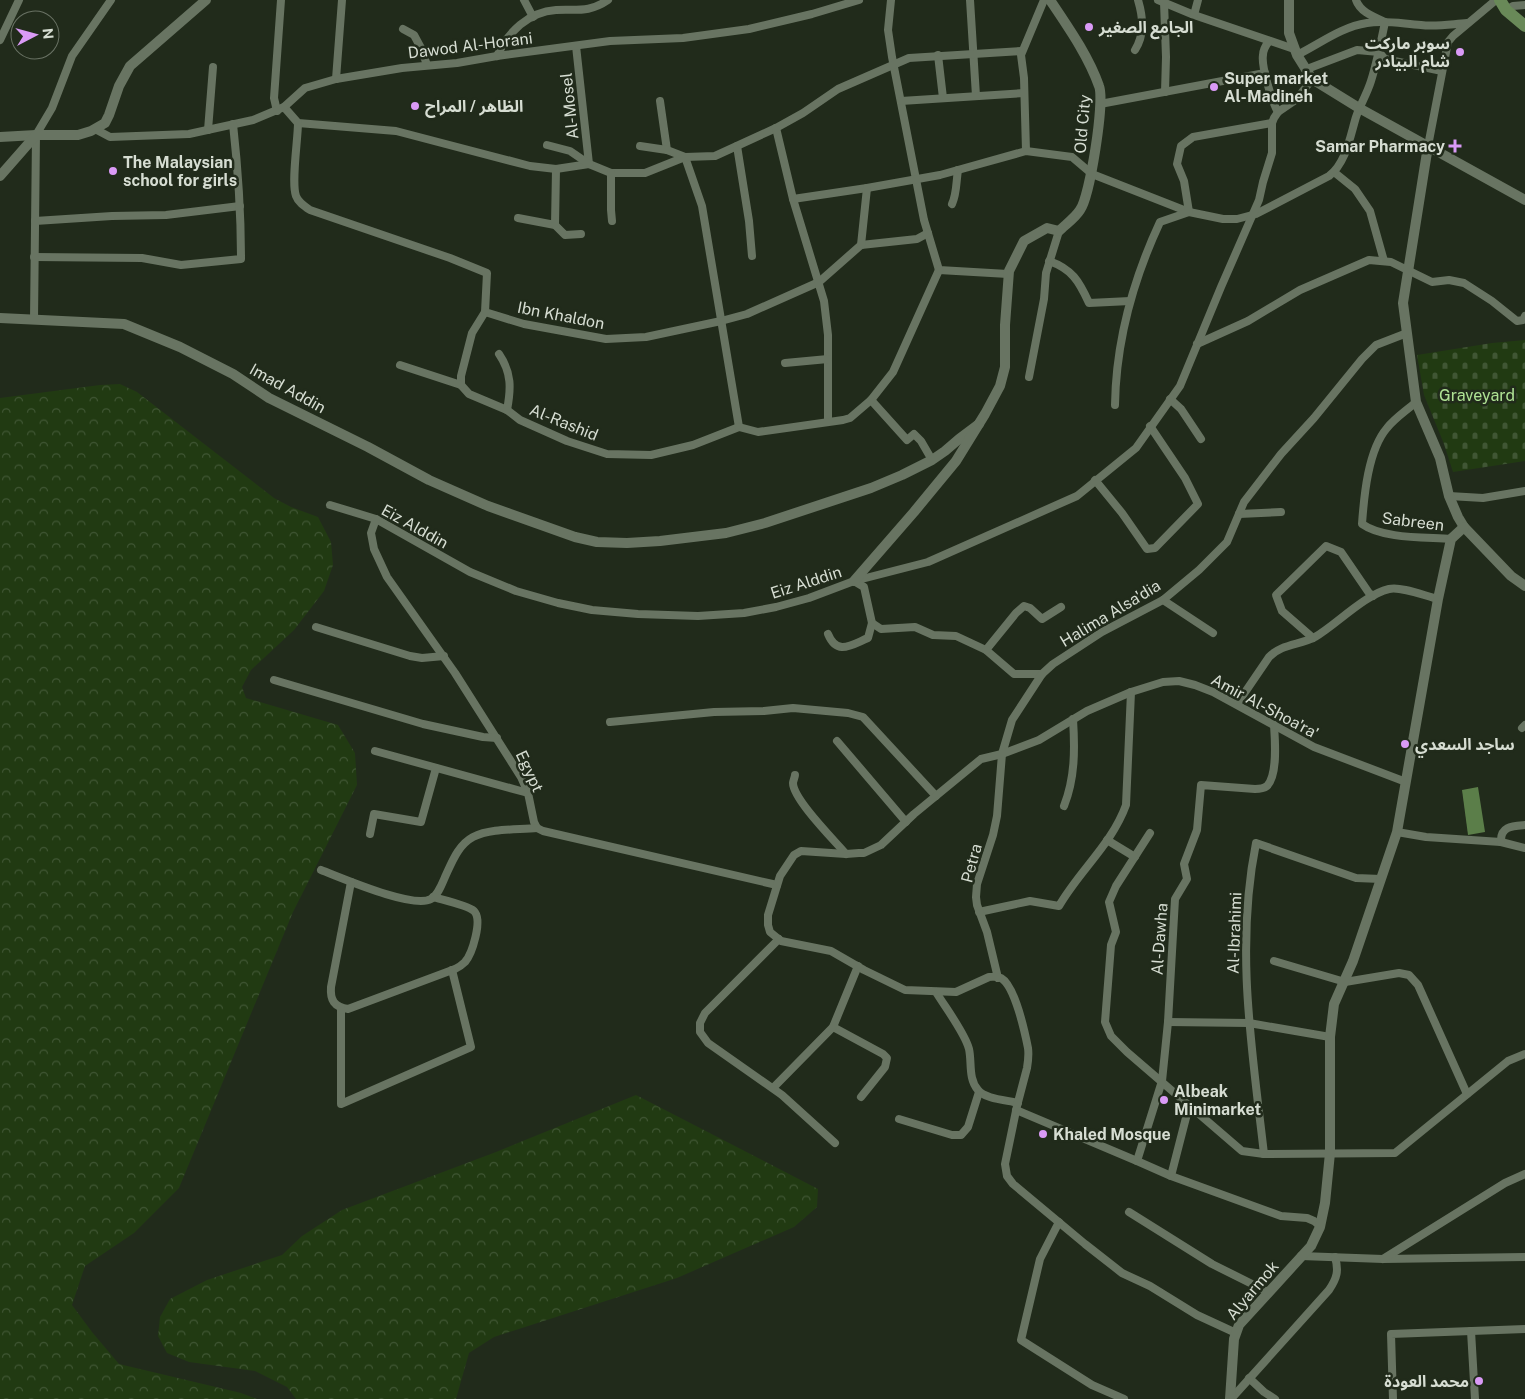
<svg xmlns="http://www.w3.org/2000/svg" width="1525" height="1399" font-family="'Public Sans','Noto Sans Arabic',sans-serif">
<defs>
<pattern id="forest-crowns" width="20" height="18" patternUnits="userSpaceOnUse" patternTransform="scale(1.25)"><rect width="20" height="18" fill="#213a12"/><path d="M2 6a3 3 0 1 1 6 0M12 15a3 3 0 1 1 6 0" fill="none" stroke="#405634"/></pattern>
<pattern id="cemetery-stones" width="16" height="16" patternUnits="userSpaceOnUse" patternTransform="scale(1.25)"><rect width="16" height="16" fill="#213a12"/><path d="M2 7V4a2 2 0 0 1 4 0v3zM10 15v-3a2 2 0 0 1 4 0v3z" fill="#405634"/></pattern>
</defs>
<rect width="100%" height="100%" fill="#212b1b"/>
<g fill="url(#forest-crowns)">
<path d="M120 384 137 392 274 498 291 507 318 517 331 542 333 565 324 591 294 630 251 670 242 687 246 698 338 725 355 753 357 785 293 912 179 1188 134 1233 85 1266 72 1305 92 1332 119 1364 241 1393 257 1399H0V398L100 385Z"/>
<path d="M636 1095 818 1189 817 1207 794 1227 677 1278 494 1337 469 1353 456 1399H296L287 1387 255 1371 189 1362 167 1353 158 1336 160 1317 170 1299 207 1280 282 1255 302 1236 342 1210 496 1152Z"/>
</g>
<path fill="url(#cemetery-stones)" d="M1525 340V461L1453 472 1444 444 1424 395 1417 355 1492 343Z"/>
<path fill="#5b7e49" d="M1478 787 1485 832 1468 835 1462 790Z"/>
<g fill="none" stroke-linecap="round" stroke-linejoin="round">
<g stroke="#687462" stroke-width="8">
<path d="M524 0 533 17"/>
<path d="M891 0 888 30 892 57 924 220 939 270 1008 274"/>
<path d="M970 0 976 96"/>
<path d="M1158 0 1194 15 1294 49"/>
<path d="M1164 2 1166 57 1165 92"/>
<path d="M1506 10 1513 6 1525 5"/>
<path d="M1194 15 1198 0"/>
<path d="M403 29 414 35 421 48 427 65"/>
<path d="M0 40 19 0"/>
<path d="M1269 41C1266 45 1263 50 1263 55 1261 66 1272 102 1278 112"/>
<path d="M576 46 589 164"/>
<path d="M1135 50C1145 34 1143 17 1138 0"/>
<path d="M938 55 943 98"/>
<path d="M1297 55C1321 43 1341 27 1367 23 1386 20 1403 24 1421 25 1436 27 1452 24 1467 23"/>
<path d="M497 56C508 32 528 12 556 10 577 9 589 13 608 0"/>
<path d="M1307 69 1357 50 1379 52 1385 59 1442 71"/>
<path d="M336 79 342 0"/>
<path d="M660 101 667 150 685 157 702 206 739 427"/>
<path d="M901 101 1024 93"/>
<path d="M1100 104 1265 73"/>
<path d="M284 107 298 123 396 131 530 166 556 169 589 164 611 173H645L685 157 715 156 776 128 803 113 838 89 909 58 1021 51"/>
<path d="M277 111 274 98 281 0"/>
<path d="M298 123C298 139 291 183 296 196 298 202 304 206 310 210L450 258 487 273 485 312 524 324 606 339 646 337 721 321 747 314 819 282 861 245 917 239 928 233"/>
<path d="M776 128 793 199 824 301 828 335V421"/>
<path d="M95 129 110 137 189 134 253 120 284 107 305 88 336 79 402 68 457 63 497 56 610 41 683 38 749 29 812 14 859 0"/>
<path d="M208 130 213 67"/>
<path d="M547 145 570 151 589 164"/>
<path d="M640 146 667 150"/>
<path d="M737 146 749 221 752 256"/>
<path d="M1428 146 1448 42 1453 36 1496 0"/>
<path d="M1026 151 1024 78 1021 55 1044 0"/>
<path d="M1334 172 1355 189 1370 211 1384 261"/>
<path d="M611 173V210L612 221"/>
<path d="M793 199 867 188 940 175 1026 151 1072 157 1092 174 1189 212 1223 219H1237L1256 214 1329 176C1346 163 1350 137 1356 117 1360 105 1367 94 1371 81 1377 62 1381 42 1385 22 1374 17 1360 12 1356 0"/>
<path d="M952 204C957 193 956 182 958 170"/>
<path d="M518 218 555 225 556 169"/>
<path d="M35 221 112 216 166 215 240 206"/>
<path d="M555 225 565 235 581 234"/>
<path d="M861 245 867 188"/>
<path d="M34 257 142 258 181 265 241 259C241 214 238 169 233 124"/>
<path d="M1049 261C1072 269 1079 281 1089 303L1130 301"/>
<path d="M485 312 472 333 461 376V385L469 394 507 410 520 420 567 441 607 454 651 455 693 445 739 427"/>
<path d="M34 320 36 135 52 108 72 56 111 0"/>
<path d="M1197 344 1248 321 1300 290 1369 260 1391 262 1432 282 1449 280 1464 283 1492 301 1517 321 1523 320 1525 316"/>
<path d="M499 354C512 373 511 389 507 410"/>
<path d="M785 363 828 359"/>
<path d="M400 365 461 385"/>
<path d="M1029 377 1044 299 1046 273 1059 231"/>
<path d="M1170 399 1181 409 1201 439"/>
<path d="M871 400 907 440 914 434 921 441 932 460"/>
<path d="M1416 402C1406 411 1395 418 1387 428 1368 450 1364 496 1362 524 1383 539 1425 537 1451 539"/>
<path d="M1115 405C1116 340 1133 280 1160 222L1189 212 1184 181 1177 164 1181 146 1193 137 1272 123"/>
<path d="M739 427 758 432 843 420 850 418 871 400 893 372 939 270"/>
<path d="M1095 480 1122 513 1147 549 1155 548 1198 504 1185 478 1150 426"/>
<path d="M1449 496 1483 498 1525 491"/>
<path d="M330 505 376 519 470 572 516 591 558 603 592 610 638 614 698 616 744 613 776 607 809 598 854 581 928 562 1077 496 1136 448 1180 386 1221 287 1259 200 1263 182 1272 153V123L1274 118 1278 112 1297 99 1312 79"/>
<path d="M1239 514 1281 512"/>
<path d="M376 519 371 533 374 549 387 577 455 673 521 777 528 793 534 822 537 828 543 831 777 885"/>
<path d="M854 581 864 587 872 623 881 629 915 627 933 635 956 636 986 650 1014 674H1042"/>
<path d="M1163 600 1213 633"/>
<path d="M316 627 410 656 422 658 444 656"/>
<path d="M828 634C837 656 851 645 868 638L872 623"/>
<path d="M1313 638 1282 611 1276 595 1326 546 1341 552 1369 593 1373 596"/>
<path d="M986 650 1016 613 1024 606 1030 608 1042 619 1061 607"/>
<path d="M274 680 423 724 483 737 497 738"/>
<path d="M1237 704 1269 657C1281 644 1300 645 1315 637 1337 624 1364 595 1389 589 1401 586 1425 596 1438 599"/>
<path d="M610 722 714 712 764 711 793 708 848 713 863 717 936 796"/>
<path d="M1522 728 1525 725"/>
<path d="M837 741 906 822"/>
<path d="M375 751 528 793"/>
<path d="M795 775C795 777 793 781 793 783 793 799 834 840 846 854"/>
<path d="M1064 806C1075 778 1075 750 1073 719"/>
<path d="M1397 832 1426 837 1501 842 1525 848"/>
<path d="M1150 833 1116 886 1109 902 1116 932 1111 945 1105 1022 1111 1036 1127 1052 1242 1151 1264 1154 1395 1153 1508 1061 1525 1054"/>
<path d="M370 834 374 814 421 822 436 768"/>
<path d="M1107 840 1135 857"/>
<path d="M1501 842C1500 826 1513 826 1525 825"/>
<path d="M321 870C342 878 413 909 431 899 438 895 442 884 445 877 452 862 458 845 473 837 491 828 518 830 537 828"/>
<path d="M351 882 331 987C330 1000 334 1007 348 1009L455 969C459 967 462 965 465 962 472 954 483 920 474 911 467 905 443 900 433 897"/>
<path d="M979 912 1030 901 1059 906C1079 871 1112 844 1126 805L1131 692"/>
<path d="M779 939 705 1013 700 1023V1032L708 1043 782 1095 835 1143"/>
<path d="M1274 961 1345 982 1399 973 1409 975 1418 985 1467 1094"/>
<path d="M998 978 987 932 977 905 976 897 977 884 993 835 997 816 1002 754 1012 720 1042 674 1053 664 1102 632 1163 600 1199 570 1227 542 1244 502 1281 454 1314 418 1362 359 1376 345 1407 333"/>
<path d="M936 992C945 1007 965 1033 969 1049 972 1062 968 1079 978 1090 985 1099 1006 1100 1018 1103"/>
<path d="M341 1008V1104L471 1047 452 970"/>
<path d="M1168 1022 1249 1023 1330 1037"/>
<path d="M833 1027 883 1054 887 1058 885 1067 861 1097"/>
<path d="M773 1088 833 1027 858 966"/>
<path d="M1016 1110 1137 1161 1171 1176 1281 1216 1307 1218 1314 1221 1320 1226"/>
<path d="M899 1119 952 1135H961L968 1127 979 1092"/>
<path d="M1264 1154C1252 1049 1235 948 1256 843L1356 878 1381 879"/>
<path d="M1137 1161 1162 1081 1168 1022 1175 899 1187 879 1184 864 1197 830 1201 785 1255 789C1259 789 1263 789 1267 786 1278 775 1275 740 1274 725"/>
<path d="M1171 1176 1189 1106"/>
<path d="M1129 1212 1212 1264 1268 1292"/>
<path d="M1059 1222 1040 1259 1021 1340 1092 1385 1124 1399"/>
<path d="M1301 1256 1383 1259 1525 1257"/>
<path d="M1383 1259 1505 1183 1525 1174"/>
<path d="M1471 1331 1475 1399"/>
<path d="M1236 1333 1197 1315 1150 1286 1122 1273 1085 1244 1013 1184 1007 1176 1005 1164 1017 1106 1027 1068C1028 1062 1029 1055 1028 1048 1025 1033 1015 986 1001 978 997 976 993 977 989 977L956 992 905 990 864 970 831 951 781 941 770 932 768 925V915L780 876 794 855 801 851 846 854 859 853H864L881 845 914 814 981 759 1002 754 1039 740 1087 711 1131 692 1163 682 1179 681 1195 685 1213 692 1314 747 1406 782"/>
<path d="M1249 1378 1264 1392 1275 1399"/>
<path d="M1231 1399 1329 1290C1337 1278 1339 1271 1335 1257"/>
<path d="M1393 1399 1391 1334 1525 1329"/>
</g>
<g stroke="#687462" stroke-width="10">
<path d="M1289 0V33L1297 55 1312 79 1359 108 1525 200"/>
<path d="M0 137 36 135"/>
<path d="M1428 146 1403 303 1416 402 1440 458 1449 496 1458 517 1464 527 1511 576 1525 586"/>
<path d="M0 176 36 135H78L91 131 105 123 109 115 119 86 130 66 206 0"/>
<path d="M0 318 124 324 180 347 233 374 269 398 368 447 429 480 488 506 575 537 597 542 627 543 660 541 726 533 765 523 871 488 902 475 932 460 945 451 959 439 979 424"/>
<path d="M854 581 914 512 956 461 985 414 1000 386 1005 367V325L1009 271 1024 241 1047 228 1059 231C1065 225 1075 218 1080 210 1090 196 1105 101 1099 86 1088 55 1068 27 1050 0"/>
<path d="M1230 1399 1234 1339 1239 1325 1311 1246 1320 1227 1325 1203 1330 1153V1037L1334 1004 1353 961 1397 832 1438 599 1451 539 1464 527"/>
</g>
<path stroke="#698958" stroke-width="12" d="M1500 0 1506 10 1525 26"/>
</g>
<g fill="#da9af6" stroke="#212b1b" stroke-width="2">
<circle cx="1089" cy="27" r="5"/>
<circle cx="1460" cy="52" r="5"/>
<circle cx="1214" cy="87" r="5"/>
<circle cx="415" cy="106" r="5"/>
<path d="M1452.5 138.5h5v5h5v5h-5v5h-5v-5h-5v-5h5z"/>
<circle cx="113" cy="171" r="5"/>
<circle cx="1405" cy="744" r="5"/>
<circle cx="1164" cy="1100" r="5"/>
<circle cx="1043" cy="1134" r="5"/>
<circle cx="1479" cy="1381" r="5"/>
</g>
<g text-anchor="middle" stroke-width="5" stroke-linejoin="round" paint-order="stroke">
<g font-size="16" font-weight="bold" fill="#d6ddd2" stroke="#212b1b" text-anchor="start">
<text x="1099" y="33">الجامع الصغير</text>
<text x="1450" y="49" text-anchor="end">سوبر ماركت<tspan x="1450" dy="18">شام البيادر</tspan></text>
<text x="1224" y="84">Super market<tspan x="1224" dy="18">Al-Madineh</tspan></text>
<text x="425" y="112">الظاهر / المراح</text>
<text x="1445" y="152" text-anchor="end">Samar Pharmacy</text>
<text x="123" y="168">The Malaysian<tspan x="123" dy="18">school for girls</tspan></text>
<text x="1415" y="750">ساجد السعدي</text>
<text x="1174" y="1097">Albeak<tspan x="1174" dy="18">Minimarket</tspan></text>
<text x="1053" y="1140">Khaled Mosque</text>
<text x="1469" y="1387" text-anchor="end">محمد العودة</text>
</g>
<g font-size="16" fill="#d6ddd2" stroke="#212b1b">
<text transform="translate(470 45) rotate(-7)" y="6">Dawod Al-Horani</text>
<text transform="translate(569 106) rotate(-96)" y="6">Al-Mosel</text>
<text transform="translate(1082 124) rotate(-85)" y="6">Old City</text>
<text transform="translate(561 315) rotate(11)" y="6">Ibn Khaldon</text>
<text transform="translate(288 388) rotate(29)" y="6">Imad Addin</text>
<text transform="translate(564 422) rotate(22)" y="6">Al-Rashid</text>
<text transform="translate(1413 521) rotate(7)" y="6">Sabreen</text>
<text transform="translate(415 526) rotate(29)" y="6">Eiz Alddin</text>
<text transform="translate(806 582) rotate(-18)" y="6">Eiz Alddin</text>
<text transform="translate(1110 613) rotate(-31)" y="6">Halima Alsa'dia</text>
<text transform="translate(1265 706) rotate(28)" y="6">Amir Al-Shoa'ra'</text>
<text transform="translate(530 771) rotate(65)" y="6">Egypt</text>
<text transform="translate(971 863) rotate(-75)" y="6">Petra</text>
<text transform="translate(1234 933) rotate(-88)" y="6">Al-Ibrahimi</text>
<text transform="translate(1159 939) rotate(-86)" y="6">Al-Dawha</text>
<text transform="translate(1252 1290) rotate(-50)" y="6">Alyarmok</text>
</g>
<g font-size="16" fill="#afe294" stroke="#212b1b">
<text x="1477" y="401">Graveyard</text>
</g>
</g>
<g transform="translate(35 35) rotate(84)"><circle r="24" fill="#212b1b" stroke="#697264"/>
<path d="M0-4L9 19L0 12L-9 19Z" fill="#da9af6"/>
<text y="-8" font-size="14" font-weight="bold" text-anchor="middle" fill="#d6ddd2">N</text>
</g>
</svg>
